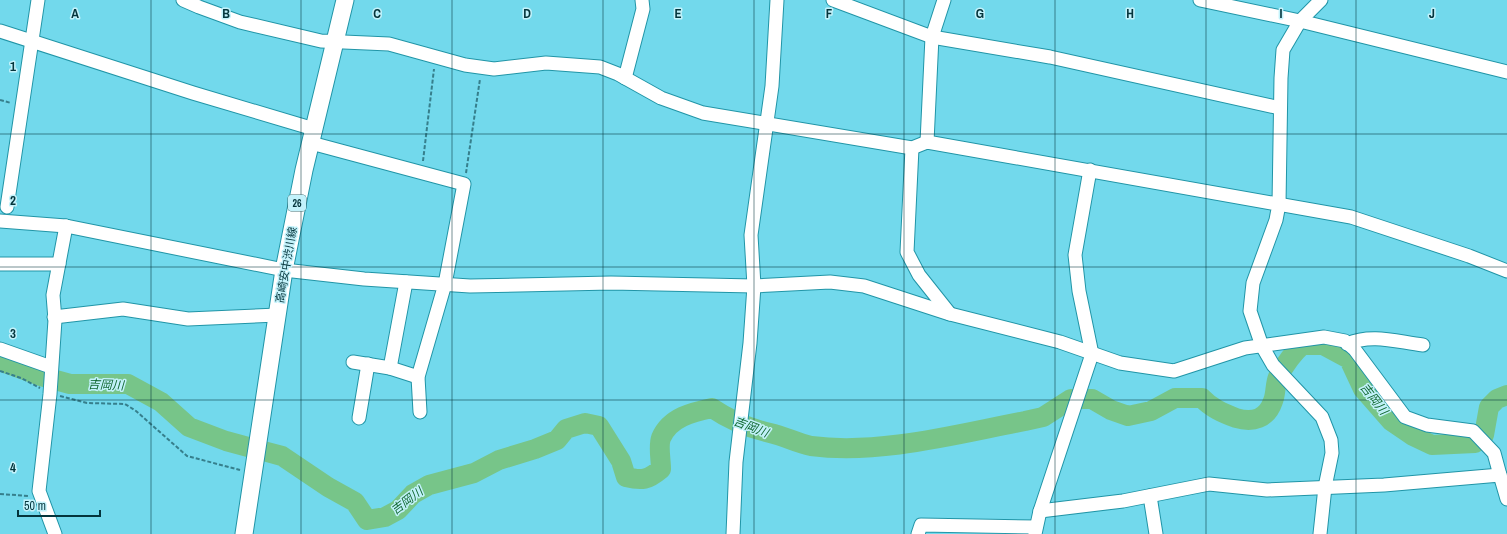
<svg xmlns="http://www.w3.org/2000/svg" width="1507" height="534" font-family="'Archivo Narrow','Noto Sans JP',sans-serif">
<rect width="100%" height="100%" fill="#72d9ec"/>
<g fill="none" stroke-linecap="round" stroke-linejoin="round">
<path stroke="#77c589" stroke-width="20" d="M0 361 41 376 70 384H128L161 402 189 427 226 441 282 456 328 487 355 502 367 520 385 517 398 510 413 494 429 485 474 473 499 460 535 449 557 440 566 429 585 423 599 426 621 461 626 477C642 481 648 480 661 469 661 460 658 446 661 438 670 417 693 412 712 408 731 421 748 428 770 433 784 436 797 443 811 446 880 455 957 434 1025 421L1043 417 1071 399H1092L1111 410 1128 416 1151 411 1175 398H1202C1211 408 1223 413 1236 418 1253 423 1267 419 1273 401 1276 394 1275 384 1278 377 1285 364 1291 355 1302 345H1323L1349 359 1363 389 1391 421 1413 436 1432 445 1475 443 1484 435 1489 407 1497 399 1507 395"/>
<defs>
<g id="minor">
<path d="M183 0 199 7 240 22 321 41 389 44 465 65 494 69 546 63 600 67 618 74 661 98 703 113 912 148 927 142 1351 217 1469 256 1507 271"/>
<path d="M833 0 932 37 1050 57 1280 108"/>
<path d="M1200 0 1300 21 1507 72"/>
<path d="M0 31 193 93 314 129"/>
<path d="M625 78 643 9 642 0"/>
<path d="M927 142 932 37 944 0"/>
<path d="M311 143 464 184 445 284 418 377 420 412"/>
<path d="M912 148 907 252 919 275 950 314"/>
<path d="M7 207 38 0"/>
<path d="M0 221 66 226 284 270 364 279 470 286 611 283 754 286 830 282 864 286 950 314 1060 342 1120 363 1174 371 1245 348 1324 337 1345 341 1355 350 1405 417 1427 425 1473 431 1494 453 1500 475"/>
<path d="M0 264H59"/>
<path d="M54 317 123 309 188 319 278 315"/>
<path d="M1347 344C1372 333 1397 342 1423 345"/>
<path d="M0 349 51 367"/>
<path d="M353 362 390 368 406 282"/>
<path d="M390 368 418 377"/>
<path d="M359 418 368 364"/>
<path d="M1150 496 1156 534"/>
<path d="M1040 511 1123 501 1209 484 1267 490 1384 485 1500 475 1507 499"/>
<path d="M55 534 39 491 50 394 55 320 53 295 66 226"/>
<path d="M733 534 736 462 750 343 754 286 751 235 772 86 777 0"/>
<path d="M918 534 921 525 1036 527"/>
<path d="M1035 534 1040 511 1092 354 1079 291 1075 255 1090 170"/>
<path d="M1320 534 1325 487 1332 453 1331 440 1322 417 1273 365 1262 346 1250 311 1253 283 1276 220 1279 204 1281 78 1283 50 1300 21 1321 0"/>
</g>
<path id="major" d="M244 534 284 270 304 170 345 0"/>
</defs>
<use href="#minor" stroke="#2195a7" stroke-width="15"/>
<use href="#major" stroke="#2195a7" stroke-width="19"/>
<g stroke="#367f8c" stroke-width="2" stroke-dasharray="4 2" stroke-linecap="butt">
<path d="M0 100 11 103"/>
<path d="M423 161 434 69"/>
<path d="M466 173 480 79"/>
<path d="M0 371 21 378 40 388"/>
<path d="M60 396 87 403 125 404 136 411 187 456 240 470"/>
<path d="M0 494 29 496"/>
</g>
<use href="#minor" stroke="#fff" stroke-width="13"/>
<use href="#major" stroke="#fff" stroke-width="17"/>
</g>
<path fill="none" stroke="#04353c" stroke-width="1" stroke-opacity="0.55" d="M151 0V534M301 0V534M452 0V534M603 0V534M754 0V534M904 0V534M1055 0V534M1206 0V534M1356 0V534M0 134H1507M0 267H1507M0 400H1507"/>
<g text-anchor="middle" stroke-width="3" stroke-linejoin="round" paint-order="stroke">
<rect fill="#c3f2fb" stroke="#3d6e75" stroke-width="1" x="288" y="195" width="18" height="16" rx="3"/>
<g font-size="10" font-weight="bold" fill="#04353c">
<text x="297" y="207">26</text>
</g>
<g font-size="11" fill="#04353c" stroke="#c3f2fb">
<text transform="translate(286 265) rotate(-80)" y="4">高崎安中渋川線</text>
</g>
<g font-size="12" font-style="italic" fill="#126932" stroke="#c3f2fb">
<text transform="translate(106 385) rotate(2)" y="4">吉岡川</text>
<text transform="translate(1374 399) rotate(52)" y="4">吉岡川</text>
<text transform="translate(751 427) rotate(21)" y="4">吉岡川</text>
<text transform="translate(407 501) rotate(-37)" y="4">吉岡川</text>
</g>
</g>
<g font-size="13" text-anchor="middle" font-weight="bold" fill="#04353c" stroke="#c3f2fb" stroke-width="3" stroke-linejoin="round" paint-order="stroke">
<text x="75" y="18">A</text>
<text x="226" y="18">B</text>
<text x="377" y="18">C</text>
<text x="527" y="18">D</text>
<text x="678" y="18">E</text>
<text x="829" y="18">F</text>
<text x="980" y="18">G</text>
<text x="1130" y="18">H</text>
<text x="1281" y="18">I</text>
<text x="1432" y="18">J</text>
<text x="13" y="71">1</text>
<text x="13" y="205">2</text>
<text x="13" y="338">3</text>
<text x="13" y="472">4</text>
</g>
<path d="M18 510v6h82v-6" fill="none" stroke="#04353c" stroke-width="2"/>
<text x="24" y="510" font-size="12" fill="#04353c" stroke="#c3f2fb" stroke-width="3" paint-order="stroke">50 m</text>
</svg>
